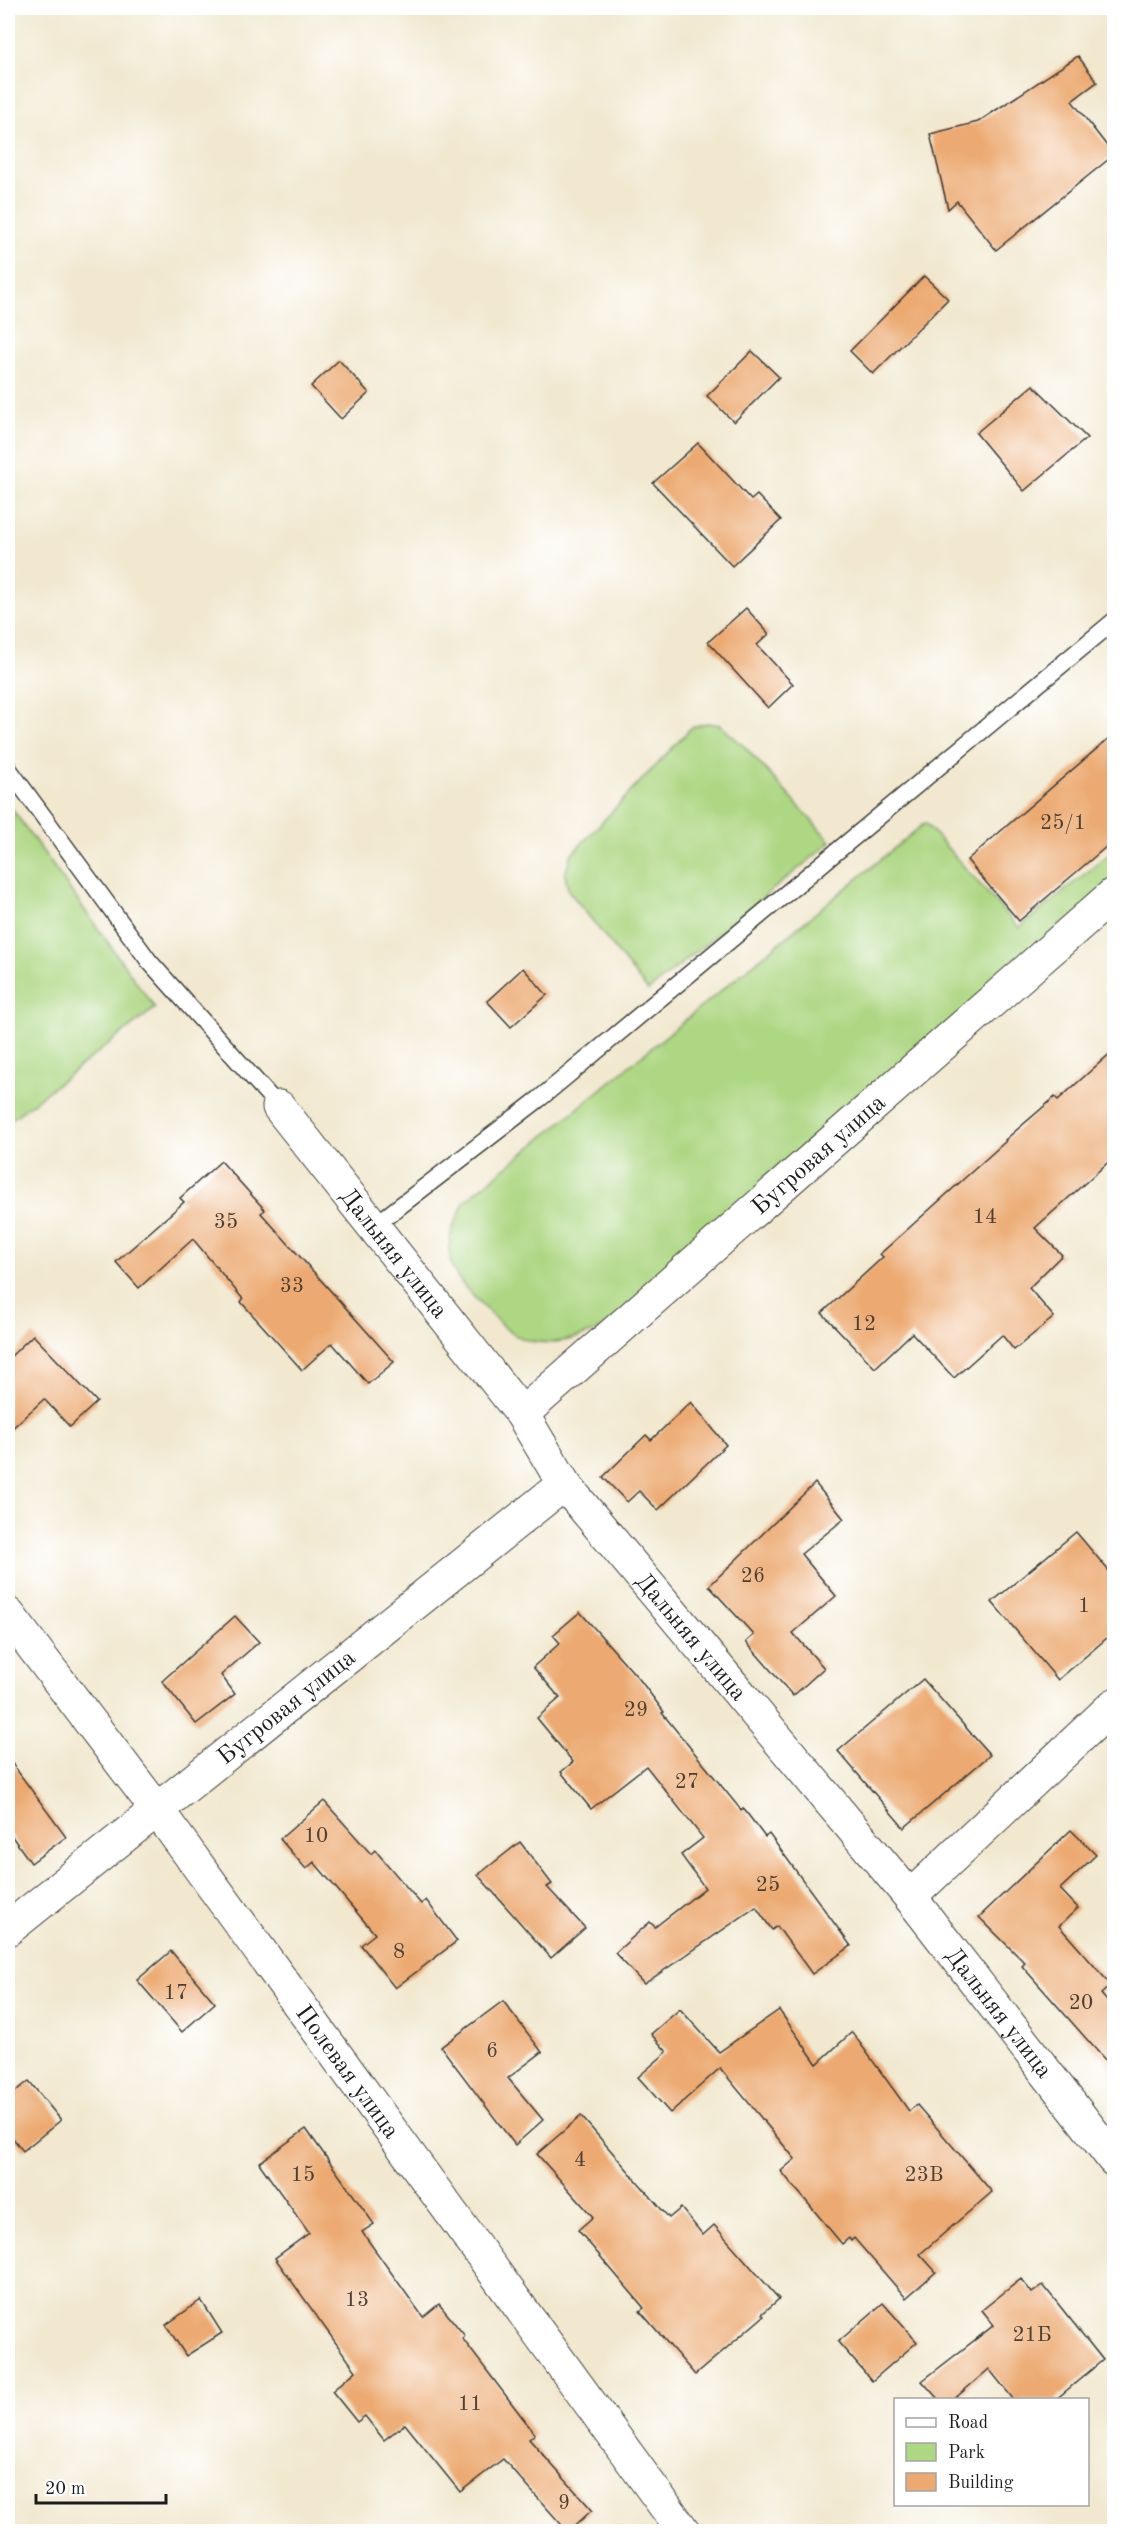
<svg xmlns="http://www.w3.org/2000/svg" width="1122" height="2539" font-family="'Old Standard TT',serif">
<rect width="100%" height="100%" fill="#fff"/>
<filter id="ink" filterUnits="userSpaceOnUse"><feTurbulence type="fractalNoise" baseFrequency=".0167" numOctaves="2"/><feDisplacementMap in="SourceGraphic" scale="12" xChannelSelector="R" yChannelSelector="G"/><feConvolveMatrix kernelMatrix="1 2 1 2 8 2 1 2 1" color-interpolation-filters="sRGB"/></filter>
<filter id="wash" filterUnits="userSpaceOnUse"><feTurbulence type="fractalNoise" baseFrequency=".008" numOctaves="4" result="noise"/><feDisplacementMap in="SourceGraphic" scale="24" xChannelSelector="R" yChannelSelector="G"/><feGaussianBlur stdDeviation="1.35" result="paint"/><feColorMatrix in="noise" values="0 0 0 0 0 0 0 0 0 0 0 0 0 0 0 0 0 1.4 0 .05"/><feComposite in="paint" operator="in"/></filter>
<g filter="url(#wash)">
<rect width="100%" height="100%" fill="#f1e8cf"/>
<g fill="#add783" stroke="#647a50" stroke-width="1.5">
<path d="M707 723 720 725 745 747 831 842 648 991 568 890 565 875 571 855 692 727Z"/>
<path d="M8 803 155 1008 8 1122Z"/>
<path d="M925 823 1019 928 1114 850V888L600 1330C575 1339 545 1349 519 1337 503 1330 490 1312 477 1300 466 1289 452 1274 450 1258 446 1237 456 1220 465 1201Z"/>
</g>
<g id="blocks">
<g fill="#ecaa72">
<path d="M1078 56 1097 82 1072 101 1114 155 996 250 957 201 948 209 930 134 978 122Z"/>
<path d="M924 276 948 299 873 374 850 351Z"/>
<path d="M752 351 779 377 734 422 707 396Z"/>
<path d="M339 360 369 393 341 419 311 386Z"/>
<path d="M1033 385 1087 438 1024 491 976 433Z"/>
<path d="M698 443 751 500 757 495 781 520 732 566 653 483Z"/>
<path d="M746 608 769 634 757 645 793 684 768 708 708 642Z"/>
<path d="M1114 734V840L1019 921 967 860Z"/>
<path d="M523 968 547 995 511 1027 487 1001Z"/>
<path d="M1114 1050V1157L1035 1228 1062 1255 1029 1288 1054 1317 1014 1350 1002 1335 954 1378 912 1333 875 1368 822 1313 883 1257 880 1254 1006 1141 1005 1140 1055 1097 1058 1100Z"/>
<path d="M221 1161 265 1210 261 1213 394 1362 368 1384 332 1343 302 1370 241 1302 243 1299 193 1239 139 1288 116 1262 184 1202 180 1198Z"/>
<path d="M33 1335 97 1402 70 1427 44 1399 8 1432V1359Z"/>
<path d="M691 1402 726 1445 658 1510 639 1491 627 1502 603 1477 646 1435 651 1440Z"/>
<path d="M815 1483 844 1519 801 1554 836 1596 793 1633 824 1668 793 1696 746 1642 754 1635 709 1586Z"/>
<path d="M1076 1532 1114 1577V1632L1058 1680 992 1602Z"/>
<path d="M580 1612 640 1680 664 1712 662 1713 741 1810 743 1808 765 1837 769 1834 851 1946 812 1974 777 1926 772 1930 756 1907 644 1984 615 1953 650 1922 655 1927 705 1888 681 1855 703 1838 646 1766 591 1809 561 1772 573 1762 537 1718 560 1698 533 1667 560 1643 553 1635Z"/>
<path d="M235 1616 259 1642 221 1675 235 1694 196 1724 162 1681Z"/>
<path d="M923 1679 990 1755 904 1828 838 1751Z"/>
<path d="M8 1758 66 1837 31 1863 8 1831Z"/>
<path d="M324 1801 371 1854 375 1850 421 1904 426 1900 457 1941 395 1988 361 1945 375 1934 314 1862 306 1869 280 1839Z"/>
<path d="M1071 1830 1096 1855 1060 1889 1078 1908 1059 1926 1111 1985 1101 1994 1114 2009V2070L1022 1966 1025 1963 979 1917Z"/>
<path d="M520 1842 552 1884 547 1887 585 1928 551 1958 478 1875Z"/>
<path d="M171 1951 215 2003 182 2032 137 1980Z"/>
<path d="M503 2001 542 2052 508 2078 543 2120 515 2145 441 2047Z"/>
<path d="M680 2009 719 2052 779 2010 817 2064 852 2032 909 2111 917 2105 992 2192 920 2254 936 2272 906 2298 854 2238 851 2241 849 2238 842 2244 781 2171 795 2159 720 2068 670 2113 638 2077 667 2052 651 2034Z"/>
<path d="M29 2081 61 2120 23 2151 8 2132V2097Z"/>
<path d="M581 2116 669 2218 681 2208 703 2235 714 2225 779 2299 762 2314 764 2316 695 2375 640 2311 644 2308 578 2230 593 2217 537 2154Z"/>
<path d="M306 2129 374 2224 362 2232 423 2317 439 2304 465 2336 462 2338 535 2434 529 2439 592 2510 568 2532 503 2459 460 2492 405 2424 384 2440 365 2416 357 2422 332 2391 356 2371 275 2258 309 2233 259 2163Z"/>
<path d="M1021 2279 1032 2293 1043 2285 1103 2360 1055 2400H1014L989 2369 953 2400H939L922 2381 994 2325 982 2310Z"/>
<path d="M201 2300 222 2333 186 2356 166 2325Z"/>
<path d="M883 2303 917 2342 872 2381 838 2342Z"/>
</g>
</g>
</g>
<g filter="url(#ink)">
<use href="#blocks" fill-opacity="0" stroke="#3c3b37" stroke-width="1.5"/>
<g fill="none" stroke-linecap="round" stroke-linejoin="round">
<defs>
<g id="lane">
<path d="M8 768 149 961 279 1107"/>
<path d="M374 1226 539 1099 1114 621"/>
</g>
<g id="street">
<path id="s1" d="M279 1107 522 1414 564 1484 910 1897 1114 2160"/>
<path id="s2" d="M522 1414 1114 894"/>
<path id="s3" d="M8 1614 158 1811 684 2532"/>
<path d="M910 1897 1114 1705"/>
<path id="s4" d="M8 1929 564 1484"/>
</g>
</defs>
<use href="#lane" stroke="#3c3b37" stroke-width="19"/>
<use href="#street" stroke="#3c3b37" stroke-width="35"/>
<use href="#lane" stroke="#fff" stroke-width="16"/>
<use href="#street" stroke="#fff" stroke-width="33"/>
</g>
</g>
<g text-anchor="middle" stroke-width="4.5" stroke-linejoin="round" paint-order="stroke">
<g font-size="21" fill="#504032">
<text x="1063" y="829">25/1</text>
<text x="985" y="1223">14</text>
<text x="226" y="1228">35</text>
<text x="292" y="1292">33</text>
<text x="864" y="1330">12</text>
<text x="753" y="1582">26</text>
<text x="1084" y="1612">1</text>
<text x="636" y="1716">29</text>
<text x="687" y="1788">27</text>
<text x="316" y="1842">10</text>
<text x="768" y="1891">25</text>
<text x="399" y="1958">8</text>
<text x="176" y="1999">17</text>
<text x="1081" y="2009">20</text>
<text x="492" y="2057">6</text>
<text x="580" y="2166">4</text>
<text x="303" y="2181">15</text>
<text x="924" y="2181">23В</text>
<text x="357" y="2306">13</text>
<text x="1032" y="2341">21Б</text>
<text x="470" y="2410">11</text>
<text x="564" y="2509">9</text>
</g>
<g font-size="24" fill="#1c1c1c" stroke="#fff">
<text dy="8" stroke="none"><textPath href="#s2" startOffset="394">Бугровая улица</textPath></text>
<text dy="8" stroke="none"><textPath href="#s1" startOffset="186">Дальняя улица</textPath></text>
<text dy="8" stroke="none"><textPath href="#s1" startOffset="672">Дальняя улица</textPath></text>
<text dy="8" stroke="none"><textPath href="#s4" startOffset="356">Бугровая улица</textPath></text>
<text dy="8" stroke="none"><textPath href="#s1" startOffset="1158">Дальняя улица</textPath></text>
<text dy="8" stroke="none"><textPath href="#s3" startOffset="570">Полевая улица</textPath></text>
</g>
</g>
<rect width="1122" height="2539" fill="none" stroke="#fff" stroke-width="30"/>
<rect x="894" y="2398" width="195" height="108" fill="#ffffff" stroke="#a4a4a4" stroke-width="1.5"/>
<rect x="906" y="2418" width="30" height="9" fill="#ffffff" stroke="#a4a4a4" stroke-width="1.5"/>
<text x="948" y="2428" font-size="18" fill="#1c1c1c">Road</text>
<rect x="906" y="2443" width="30" height="18" fill="#add783" stroke="#a4a4a4" stroke-width="1.5"/>
<text x="948" y="2458" font-size="18" fill="#1c1c1c">Park</text>
<rect x="906" y="2473" width="30" height="18" fill="#ecaa72" stroke="#a4a4a4" stroke-width="1.5"/>
<text x="948" y="2488" font-size="18" fill="#1c1c1c">Building</text>
<path d="M36 2494v9h130v-9" fill="none" stroke="#1c1c1c" stroke-width="3"/>
<text x="45" y="2494" font-size="18" fill="#1c1c1c" stroke="#ffffff" stroke-width="4.5" paint-order="stroke">20 m</text>
</svg>
